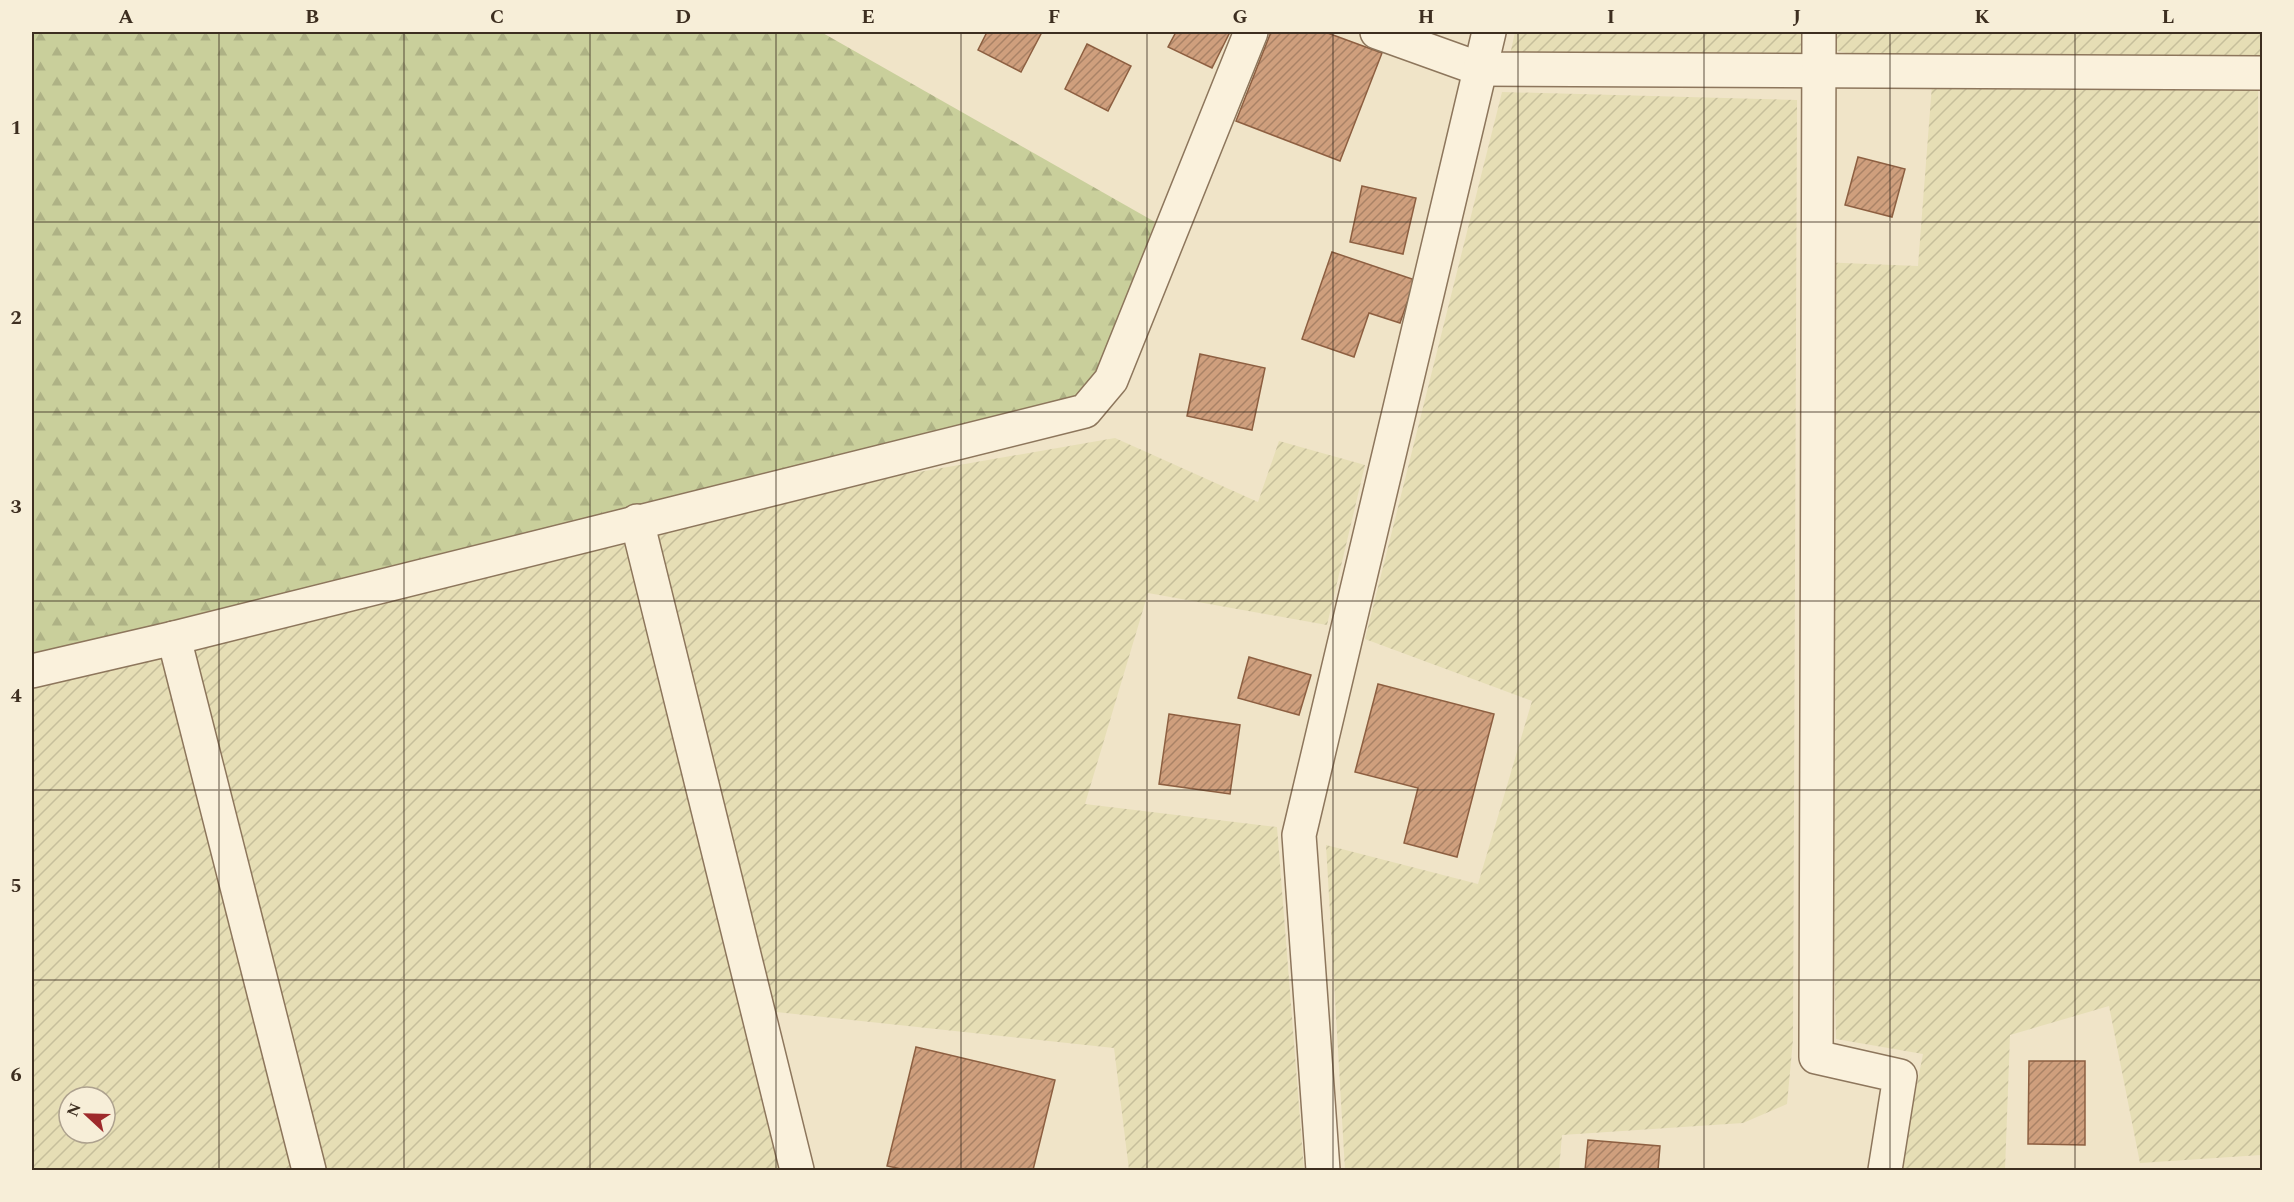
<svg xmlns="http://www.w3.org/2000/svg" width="2294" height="1202" font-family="Spectral,serif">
<defs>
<pattern id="farmland-furrows" width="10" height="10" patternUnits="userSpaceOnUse" patternTransform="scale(1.5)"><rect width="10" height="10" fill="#e6deb5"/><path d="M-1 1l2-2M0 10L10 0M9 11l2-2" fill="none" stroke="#c6bf9b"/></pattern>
<pattern id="forest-firs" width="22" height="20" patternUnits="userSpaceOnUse" patternTransform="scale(1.5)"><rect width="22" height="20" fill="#c9cf9b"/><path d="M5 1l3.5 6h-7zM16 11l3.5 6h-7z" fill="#aeb285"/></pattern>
<pattern id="building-hatch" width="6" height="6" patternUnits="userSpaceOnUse" patternTransform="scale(1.5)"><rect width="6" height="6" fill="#cf9f7d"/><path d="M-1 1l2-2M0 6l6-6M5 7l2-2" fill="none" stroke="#a98266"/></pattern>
</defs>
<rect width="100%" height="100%" fill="#f0e4c8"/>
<g fill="url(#farmland-furrows)" fill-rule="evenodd">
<path d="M1515 32H1806V53L1510 55Z"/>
<path d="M1832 32H2262V73H2258L2261 1155 2140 1163 2109 1006 2010 1035 2005 1170H1900L1923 1054 1836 1039 1819 262 1918 266 1933 72 1833 50Z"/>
<path d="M1502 92 1797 100 1793 1040 1787 1104 1743 1123 1562 1135 1559 1170H1345L1326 845 1478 884 1532 701 1365 639Z"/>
<path d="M1115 438 1258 502 1279 441 1365 465 1327 625 1148 593 1085 804 1277 827 1304 1170H1129L1114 1048 758 1010 790 1170H32V671L637 521ZM69 1097H105V1133H69Z"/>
</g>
<path fill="url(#forest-firs)" d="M32 32H821L1155 222 1085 411 32 671Z"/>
<g fill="url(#building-hatch)" stroke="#8d5f41" stroke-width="1.5">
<path d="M987 32H1042L1021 72 978 50Z"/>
<path d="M1176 32H1230L1212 68 1168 47Z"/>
<path d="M1271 32H1325L1382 53 1340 161 1236 121Z"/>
<path d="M1087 44 1131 66 1108 111 1065 89Z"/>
<path d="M1858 157 1905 169 1892 217 1845 205Z"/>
<path d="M1362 186 1416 198 1403 254 1350 242Z"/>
<path d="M1332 252 1415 280 1400 323 1369 313 1354 357 1302 339Z"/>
<path d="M1200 354 1265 368 1252 430 1187 416Z"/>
<path d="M1249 657 1311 675 1299 715 1238 698Z"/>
<path d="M1378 684 1494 714 1457 857 1404 843 1418 788 1355 772Z"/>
<path d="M1169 714 1240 725 1230 794 1159 784Z"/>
<path d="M916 1047 1055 1080 1033 1170H906L887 1166Z"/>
<path d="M2029 1061H2085V1145L2028 1144Z"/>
<path d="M1588 1140 1660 1146 1658 1170H1585Z"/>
</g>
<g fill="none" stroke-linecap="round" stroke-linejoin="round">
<defs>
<g id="minor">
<path d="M1377 32 1480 69 2262 73"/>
<path d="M1819 32 1816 1057 1900 1076 1885 1170"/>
<path d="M637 521 797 1170"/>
<path d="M174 638 309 1170"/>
<path d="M32 671 174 638 1085 411 1111 380 1251 32"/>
<path d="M1323 1170 1299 835 1489 32"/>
</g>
</defs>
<use href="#minor" stroke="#8d765c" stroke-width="36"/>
<use href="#minor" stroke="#faf1dc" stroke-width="33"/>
</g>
<path fill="none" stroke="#3d2e20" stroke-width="1.5" stroke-opacity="0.55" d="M219 32V1170M404 32V1170M590 32V1170M776 32V1170M961 32V1170M1147 32V1170M1333 32V1170M1518 32V1170M1704 32V1170M1890 32V1170M2075 32V1170M32 222H2262M32 412H2262M32 601H2262M32 790H2262M32 980H2262"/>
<rect width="2294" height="1202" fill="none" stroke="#f7eed8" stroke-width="66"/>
<g transform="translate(87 1115) rotate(292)"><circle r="28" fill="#f7eed8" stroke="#ada18e" stroke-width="1.5"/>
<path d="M0-4.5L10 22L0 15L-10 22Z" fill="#9e2a2b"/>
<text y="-9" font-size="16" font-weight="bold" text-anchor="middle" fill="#3d2e20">N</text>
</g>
<rect x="33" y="33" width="2228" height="1136" fill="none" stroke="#3d2e20" stroke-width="2"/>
<g font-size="20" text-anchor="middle" font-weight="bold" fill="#3d2e20">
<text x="126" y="23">A</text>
<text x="312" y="23">B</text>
<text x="497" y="23">C</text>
<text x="683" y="23">D</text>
<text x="868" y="23">E</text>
<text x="1054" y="23">F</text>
<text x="1240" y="23">G</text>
<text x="1426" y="23">H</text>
<text x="1611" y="23">I</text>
<text x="1797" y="23">J</text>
<text x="1982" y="23">K</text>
<text x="2168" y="23">L</text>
<text x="16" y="134">1</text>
<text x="16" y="324">2</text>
<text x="16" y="513">3</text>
<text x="16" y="702">4</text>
<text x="16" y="892">5</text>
<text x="16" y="1081">6</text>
</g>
</svg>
